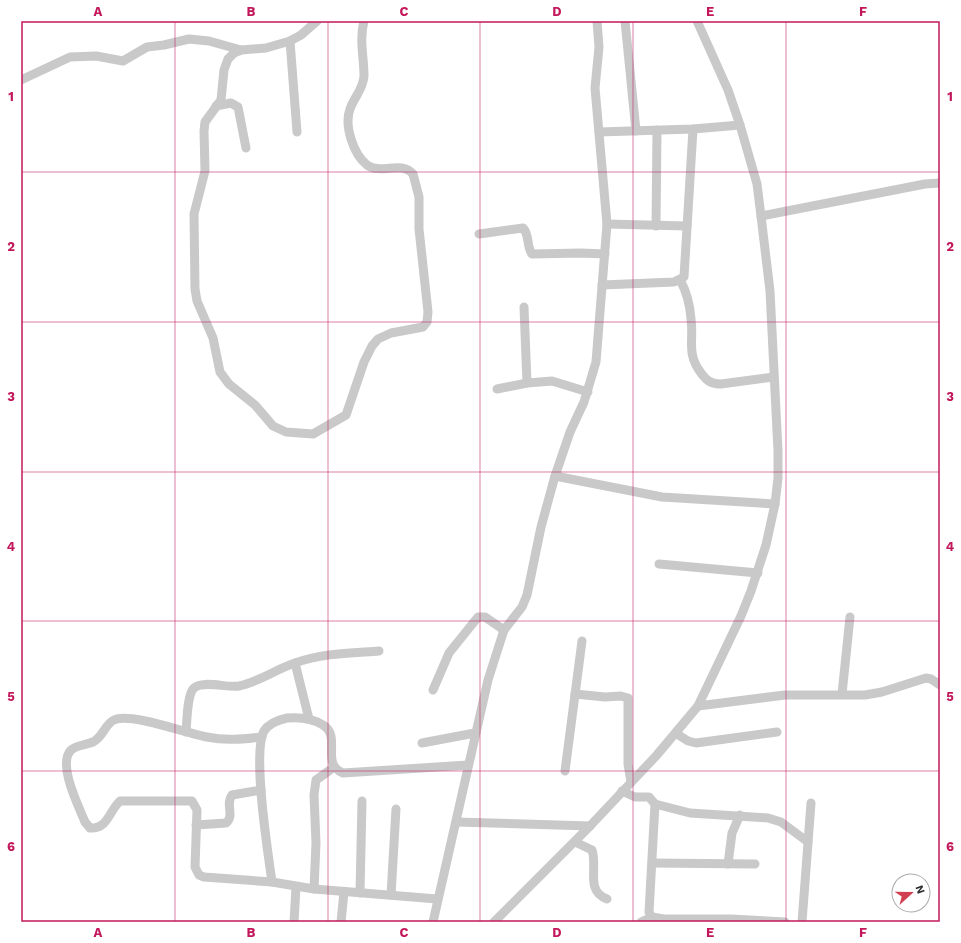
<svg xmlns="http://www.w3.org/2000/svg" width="961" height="943" font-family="'Work Sans',sans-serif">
<rect width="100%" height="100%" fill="#fff"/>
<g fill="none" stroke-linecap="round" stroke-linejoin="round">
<g stroke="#c9c9c9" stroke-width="9">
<path d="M317 21 301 35 290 41 266 48 241 50 234 53 228 59 224 70 221 100 205 122 204 131 205 171 194 214 195 289 197 301 213 338 220 372 229 384 255 405 273 426 286 432 313 434 346 415 364 362 372 346 378 339 391 333 423 327 427 322 428 312 419 229V197L413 174C401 160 381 175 367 165 353 154 344 125 350 109 354 97 363 90 364 76 364 57 359 40 364 21"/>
<path d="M625 21 636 131"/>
<path d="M290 41 297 132"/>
<path d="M21 80 70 57 96 56 123 61 147 47 164 45 189 39 209 41 241 50"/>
<path d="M216 106 231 103 238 107 246 148"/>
<path d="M599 132 693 129 740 125"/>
<path d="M761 216 925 184 940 183"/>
<path d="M607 224 687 226"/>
<path d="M656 226 657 130"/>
<path d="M479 234 523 228C530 235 526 246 532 254L581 253 605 254"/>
<path d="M680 280C687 292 690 306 691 319 694 341 686 353 701 373 707 381 711 384 721 384L774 377"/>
<path d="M602 285 674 282 684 277 693 129"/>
<path d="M524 307 527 383"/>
<path d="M497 389 527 383 552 381 588 392"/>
<path d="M555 476 662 497 775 504"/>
<path d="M659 564 758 573"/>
<path d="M295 663 309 719"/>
<path d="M433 690 449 653 478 617H485L504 630"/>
<path d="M575 694 605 697 621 696 628 698V764L631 782"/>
<path d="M842 694 850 617"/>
<path d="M698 706 785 695H865L882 692 926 678 931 679 940 685"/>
<path d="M186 732C187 722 187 694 194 688 203 680 227 688 239 686 259 682 276 669 295 663 322 653 351 653 379 651"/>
<path d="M677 734 688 741 696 743 777 732"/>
<path d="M262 737C243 739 226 741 207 737 188 734 131 712 114 720 105 724 103 737 93 742 86 745 76 745 71 750 57 764 79 807 85 822L90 828C108 829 109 811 120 801H192L197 810 195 867 199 875 204 877 272 882 314 889 437 899"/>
<path d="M422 743 475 733"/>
<path d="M565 771 582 641"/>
<path d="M622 791 635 797H649L655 804 649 912 652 917 664 919H731L785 922"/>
<path d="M655 804 690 813 768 818 781 822 808 842"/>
<path d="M456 822 590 826"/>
<path d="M196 825 226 823C235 816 225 804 232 795L261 790"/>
<path d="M575 842 592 850C598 867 585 891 607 899"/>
<path d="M652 863 755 864"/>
<path d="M728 864 732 833 740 815"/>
<path d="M272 882C268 853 252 753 264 731 269 723 278 720 287 718 299 717 312 718 323 725 342 736 320 764 343 773L468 765"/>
<path d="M314 889 316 843 314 795 316 780 330 770"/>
<path d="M360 893 362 801"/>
<path d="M391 895 396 809"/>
<path d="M294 922 296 887"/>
<path d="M341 922 344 892"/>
<path d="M433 922 488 680 504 630 522 607 527 595 541 527 555 476 570 432 584 402 596 362 607 224 595 88 599 47 597 21"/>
<path d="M494 922 590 826 656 756 698 706 741 616 751 591 766 545 775 504 778 478V451L770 291 761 216 757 184 740 125 728 90 697 21"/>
<path d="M641 922 652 917"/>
<path d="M802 922 811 803"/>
</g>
</g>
<path fill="none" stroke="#c2185b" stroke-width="1" stroke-opacity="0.55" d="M175 21V922M328 21V922M480 21V922M633 21V922M786 21V922M21 172H940M21 322H940M21 472H940M21 621H940M21 771H940"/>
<rect width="961" height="943" fill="none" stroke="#ffffff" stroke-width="44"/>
<g transform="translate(911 893) rotate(69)"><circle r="19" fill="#ffffff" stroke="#ababab"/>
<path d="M0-3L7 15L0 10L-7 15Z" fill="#d23f50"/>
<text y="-6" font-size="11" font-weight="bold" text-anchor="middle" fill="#2c2c2c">N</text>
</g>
<rect x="22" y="22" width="917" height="899" fill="none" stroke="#c2185b" stroke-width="1.5"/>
<g font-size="13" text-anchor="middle" font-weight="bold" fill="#c2185b">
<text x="98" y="16">A</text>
<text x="251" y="16">B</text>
<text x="404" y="16">C</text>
<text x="557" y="16">D</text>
<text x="710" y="16">E</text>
<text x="863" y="16">F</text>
<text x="11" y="101">1</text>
<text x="950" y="101">1</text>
<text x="11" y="251">2</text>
<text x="950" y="251">2</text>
<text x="11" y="401">3</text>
<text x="950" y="401">3</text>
<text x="11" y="551">4</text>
<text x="950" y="551">4</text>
<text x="11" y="701">5</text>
<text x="950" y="701">5</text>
<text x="11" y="851">6</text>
<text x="950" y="851">6</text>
<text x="98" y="937">A</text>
<text x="251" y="937">B</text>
<text x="404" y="937">C</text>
<text x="557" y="937">D</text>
<text x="710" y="937">E</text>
<text x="863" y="937">F</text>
</g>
</svg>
